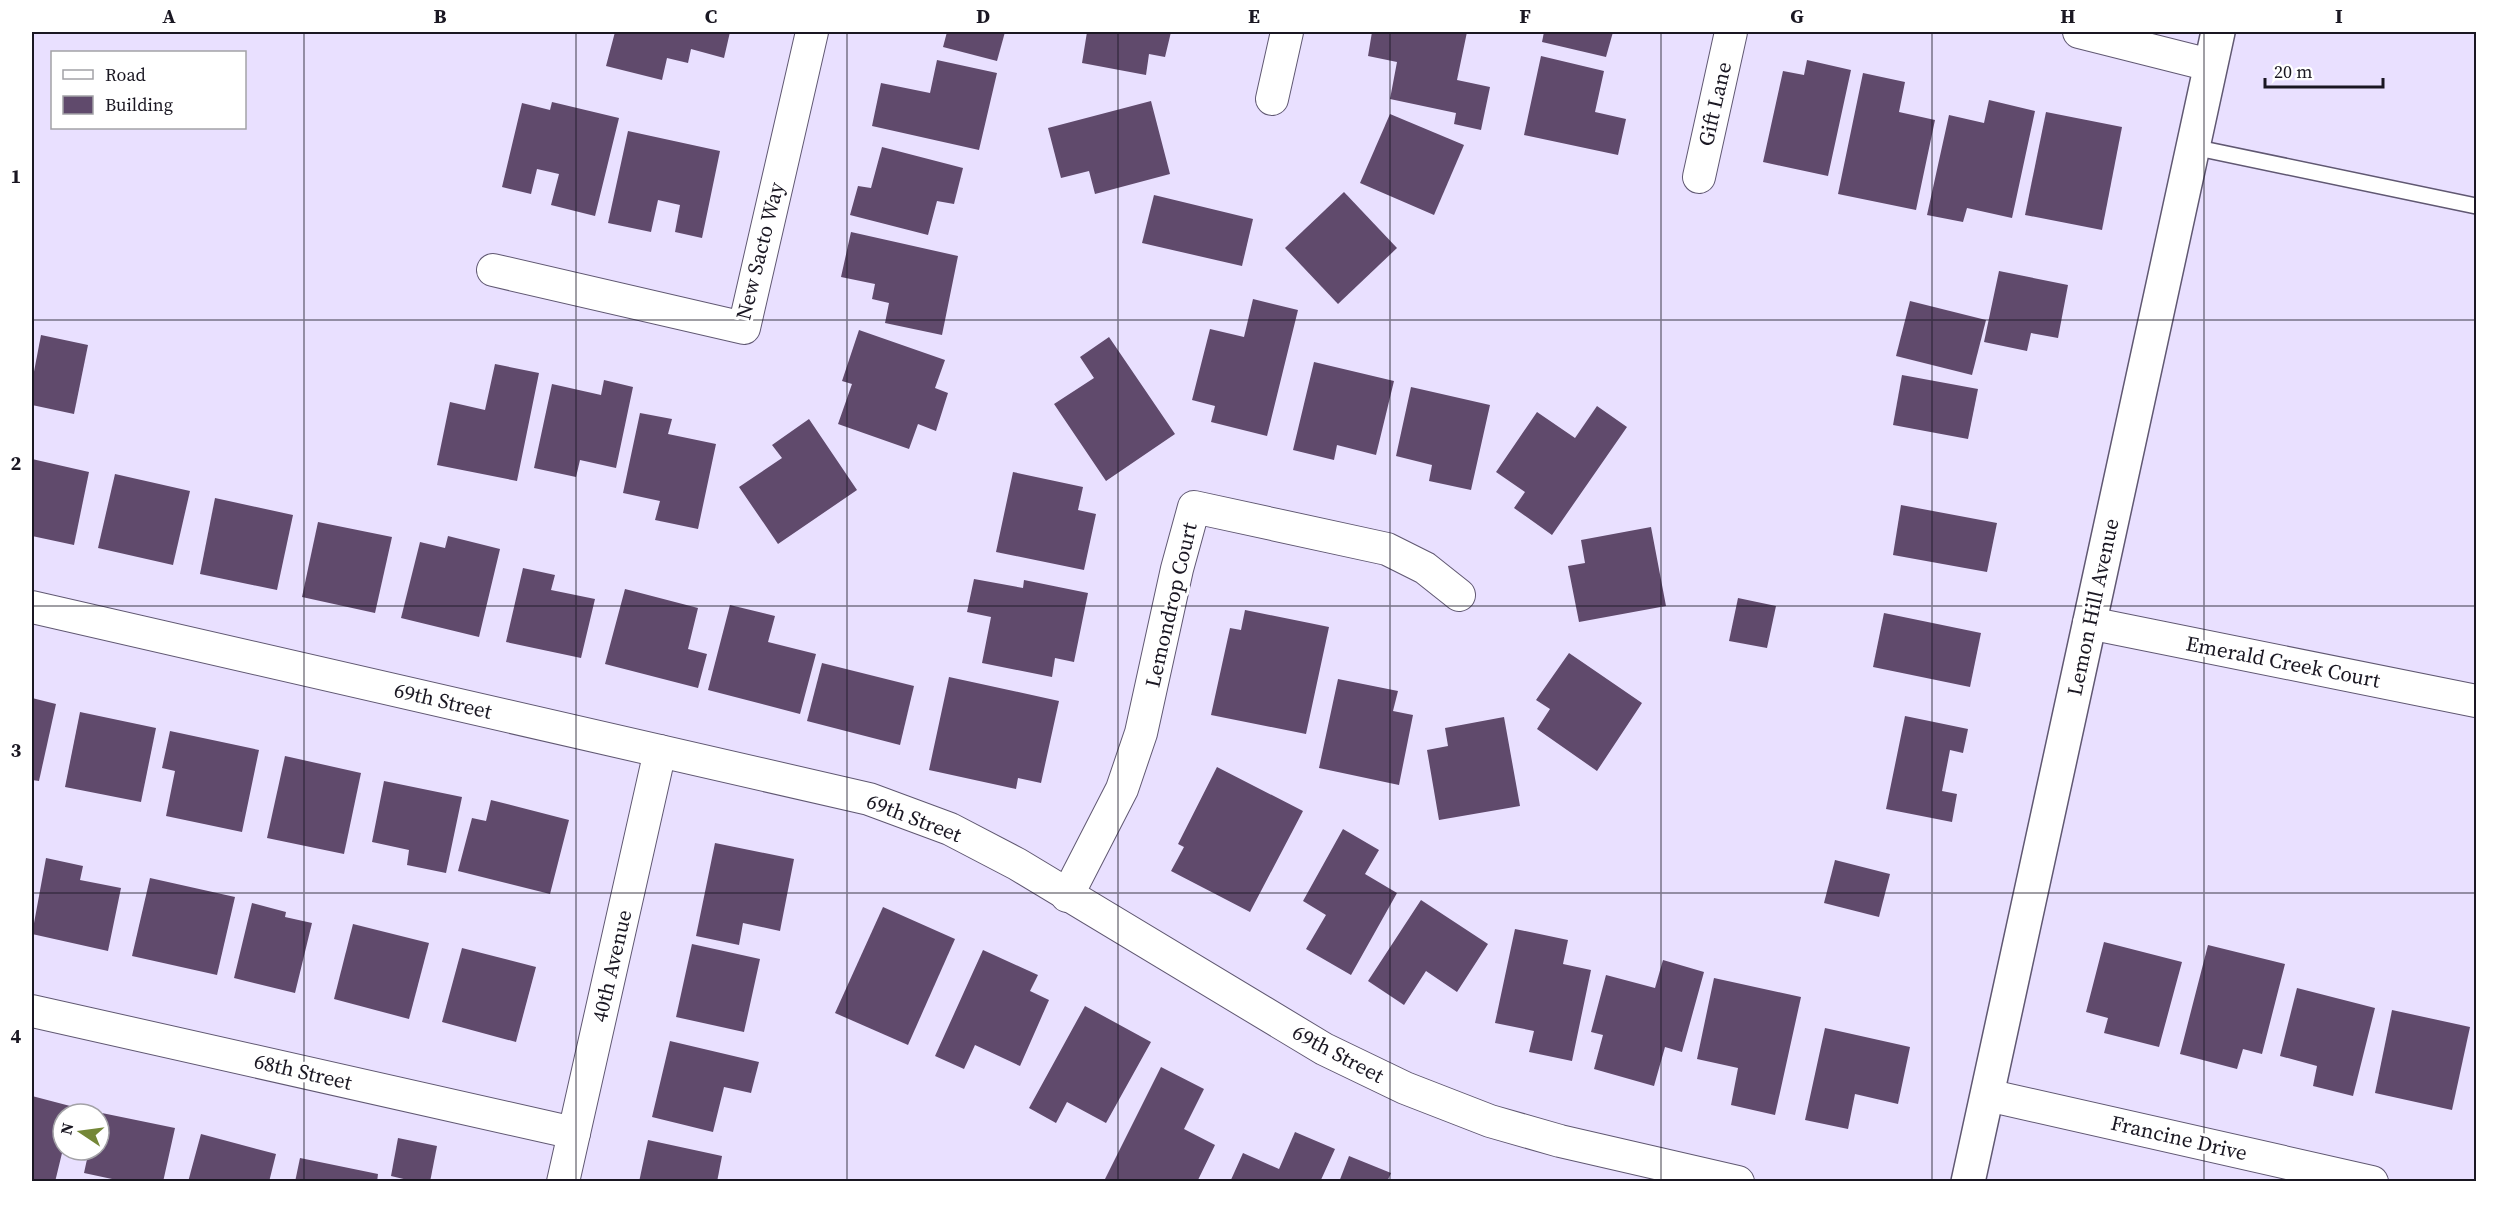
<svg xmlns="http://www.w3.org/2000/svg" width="2508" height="1213" font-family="'Source Serif 4',serif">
<rect width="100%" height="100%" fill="#e9e0ff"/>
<g fill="#604a6c">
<path d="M615 32H730L724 58 691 49 688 63 667 58 662 80 606 66Z"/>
<path d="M947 32H1005L997 61 943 47Z"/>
<path d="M1087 32H1171L1165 57 1149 54 1146 75 1082 63Z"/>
<path d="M1372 32H1467L1457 80 1490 87 1481 130 1454 124 1456 113 1390 99 1397 62 1368 56Z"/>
<path d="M1544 32H1613L1606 57 1542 42Z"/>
<path d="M1541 56 1604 71 1595 112 1626 119 1618 155 1524 135Z"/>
<path d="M937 60 997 73 979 150 872 126 881 83 930 93Z"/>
<path d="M1807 60 1851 70 1828 176 1763 162 1783 71 1804 75Z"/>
<path d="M1863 73 1905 82 1899 112 1935 120 1916 210 1838 194Z"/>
<path d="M1989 100 2035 111 2012 218 1967 208 1963 222 1927 215 1949 115 1984 123Z"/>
<path d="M1151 101 1170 174 1095 194 1089 171 1061 178 1048 128Z"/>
<path d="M552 102 619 118 595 216 551 205 559 174 537 169 531 194 502 187 522 103 550 110Z"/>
<path d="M2046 112 2122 127 2102 230 2025 215Z"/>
<path d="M1390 114 1464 145 1434 215 1360 183Z"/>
<path d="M628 131 720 151 702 238 675 232 680 205 658 200 651 232 608 223Z"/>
<path d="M882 147 963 168 954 204 937 201 928 235 850 215 858 186 871 188Z"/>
<path d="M1344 192 1397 248 1338 304 1285 248Z"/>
<path d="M1154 195 1253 219 1242 266 1142 243Z"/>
<path d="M851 232 958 256 942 335 885 323 889 303 872 299 875 284 841 277Z"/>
<path d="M1999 271 2068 285 2058 338 2031 333 2027 351 1984 342Z"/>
<path d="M1253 299 1298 310 1267 436 1211 422 1215 406 1192 400 1210 329 1244 337Z"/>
<path d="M1910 301 1986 320 1972 375 1896 356Z"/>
<path d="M859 330 945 360 935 388 948 393 936 431 918 424 909 449 838 424 852 384 842 381Z"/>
<path d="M41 335 88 345 74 414 32 405V382Z"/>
<path d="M1109 337 1175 434 1106 481 1054 404 1094 378 1080 357Z"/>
<path d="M1314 362 1394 381 1376 455 1337 445 1334 460 1293 450Z"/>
<path d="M495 364 539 373 517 481 437 465 450 402 485 410Z"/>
<path d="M1902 375 1978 389 1968 439 1893 425Z"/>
<path d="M604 380 633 387 616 468 580 460 576 477 534 468 552 384 601 395Z"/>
<path d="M1411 387 1490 405 1471 490 1429 481 1432 465 1396 456Z"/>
<path d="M1597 406 1627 427 1552 535 1514 508 1525 492 1496 472 1537 412 1575 438Z"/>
<path d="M640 413 672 419 668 434 716 444 698 529 655 520 660 501 623 493Z"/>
<path d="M809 419 857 490 778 544 739 487 782 458 772 445Z"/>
<path d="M32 459 89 472 74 545 32 536Z"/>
<path d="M1013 472 1083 487 1078 510 1096 514 1084 570 996 552Z"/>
<path d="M115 474 190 491 173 565 98 548Z"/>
<path d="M215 498 293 515 277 590 200 574Z"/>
<path d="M1901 505 1997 523 1987 572 1893 555Z"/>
<path d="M318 522 392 537 375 613 302 597Z"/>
<path d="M1651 527 1666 606 1579 622 1568 566 1585 563 1581 540Z"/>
<path d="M448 536 500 549 479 637 401 618 420 542 445 548Z"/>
<path d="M523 568 555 575 551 590 595 599 581 658 506 642Z"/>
<path d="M974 579 1023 588 1024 580 1088 593 1074 662 1055 658 1052 677 982 663 991 617 967 612Z"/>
<path d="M625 589 698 608 688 649 707 654 698 688 605 664Z"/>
<path d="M1738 598 1776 606 1767 648 1729 641Z"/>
<path d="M730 605 775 616 768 642 816 654 800 714 708 690Z"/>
<path d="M1245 610 1329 627 1306 734 1211 715 1230 628 1241 630Z"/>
<path d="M1884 613 1981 633 1970 687 1873 667Z"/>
<path d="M1569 653 1642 703 1597 771 1537 729 1550 709 1536 700Z"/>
<path d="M822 663 914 686 900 745 807 721Z"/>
<path d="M949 677 1059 701 1041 783 1018 778 1016 789 929 770Z"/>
<path d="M1338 679 1398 691 1393 711 1413 715 1399 785 1319 768Z"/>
<path d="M32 698 56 704 39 781 32 780Z"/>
<path d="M80 712 156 728 141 802 65 787Z"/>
<path d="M1905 716 1968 729 1963 753 1950 750 1942 791 1957 794 1952 822 1886 809Z"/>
<path d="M1504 717 1520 806 1439 820 1427 750 1448 746 1445 728Z"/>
<path d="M170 731 259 750 242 832 166 816 175 771 162 768Z"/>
<path d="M285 756 361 773 344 854 267 838Z"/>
<path d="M1217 767 1303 811 1250 912 1171 871 1184 847 1178 844Z"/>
<path d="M384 781 462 797 446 873 407 865 409 850 372 842Z"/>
<path d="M491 800 569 820 550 894 458 871 472 818 486 821Z"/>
<path d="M1343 829 1379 850 1365 874 1397 893 1351 975 1306 949 1326 915 1303 901Z"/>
<path d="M715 843 794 859 780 931 743 923 739 945 696 936Z"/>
<path d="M46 858 83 866 80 880 121 888 108 951 32 934Z"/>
<path d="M1835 860 1890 874 1879 917 1824 903Z"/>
<path d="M150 878 235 897 217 975 132 956Z"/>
<path d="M1421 900 1488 944 1457 992 1426 971 1404 1005 1368 981Z"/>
<path d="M252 903 286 912 285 917 312 923 295 993 234 978Z"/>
<path d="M883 907 955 939 908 1045 835 1013Z"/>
<path d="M353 924 429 943 409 1019 334 999Z"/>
<path d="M1515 929 1568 940 1563 964 1591 970 1572 1061 1529 1052 1534 1031 1495 1023Z"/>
<path d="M2104 942 2182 962 2159 1047 2104 1033 2108 1018 2086 1012Z"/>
<path d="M692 944 760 959 744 1032 676 1017Z"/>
<path d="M2208 945 2285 964 2262 1054 2243 1049 2237 1069 2180 1054Z"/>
<path d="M462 948 536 967 516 1042 442 1022Z"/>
<path d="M983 950 1038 975 1030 991 1049 1000 1020 1066 975 1045 964 1069 935 1056Z"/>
<path d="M1663 960 1704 972 1682 1052 1665 1047 1654 1086 1594 1069 1603 1035 1591 1032 1606 975 1655 988Z"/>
<path d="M1714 978 1801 997 1775 1115 1731 1105 1738 1068 1697 1059Z"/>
<path d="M2297 988 2375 1008 2353 1096 2313 1086 2317 1066 2280 1056Z"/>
<path d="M1085 1006 1151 1042 1106 1123 1067 1102 1056 1123 1029 1108Z"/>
<path d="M2392 1010 2470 1027 2452 1110 2375 1093Z"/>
<path d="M1825 1028 1910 1047 1898 1104 1855 1094 1848 1129 1805 1120Z"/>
<path d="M670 1041 759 1062 751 1093 724 1087 713 1132 652 1117Z"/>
<path d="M1161 1067 1204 1089 1184 1129 1215 1145 1197 1182H1106L1104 1181Z"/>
<path d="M32 1096 74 1107 72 1114H63V1149L55 1182 32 1180Z"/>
<path d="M97 1112 175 1128 163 1182H126L84 1173 89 1150H99Z"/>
<path d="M1295 1132 1335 1149 1320 1182H1230L1243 1153 1279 1169Z"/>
<path d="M201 1134 276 1154 269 1182H188Z"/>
<path d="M398 1138 437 1146 430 1182H416L391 1176Z"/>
<path d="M648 1140 722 1156 717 1182H639Z"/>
<path d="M1349 1156 1391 1173 1387 1182H1339Z"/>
<path d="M300 1158 378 1174 377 1182H295Z"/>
</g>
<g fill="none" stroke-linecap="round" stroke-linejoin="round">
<defs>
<path id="service" d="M2193 147 2476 206"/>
<g id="minor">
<path d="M2079 32 2210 65"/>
<path d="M1272 99 1287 32"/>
<path d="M1699 177 1731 32"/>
<path d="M493 270 744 328 812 32"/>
<path d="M32 607 869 799 950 829 1017 864 1324 1049 1405 1088 1490 1121 1560 1141 1738 1182"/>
<path d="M2089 623 2476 701"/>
<path d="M1067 896 1122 789 1141 733 1177 569 1194 507 1387 549 1425 568 1459 595"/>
<path d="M32 1011 574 1133"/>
<path d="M1987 1095 2372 1182"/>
<path d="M563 1182 660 751"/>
</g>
<path id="tertiary" d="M1968 1182 2218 32"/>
</defs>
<use href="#service" stroke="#605872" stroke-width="18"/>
<use href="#minor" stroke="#605872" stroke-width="34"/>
<use href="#tertiary" stroke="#605872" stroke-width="36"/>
<use href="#service" stroke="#fff" stroke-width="15"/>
<use href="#minor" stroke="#fff" stroke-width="32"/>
<use href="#tertiary" stroke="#fff" stroke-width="33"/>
</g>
<path fill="none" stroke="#1a1722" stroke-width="1.5" stroke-opacity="0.55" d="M304 32V1182M576 32V1182M847 32V1182M1118 32V1182M1390 32V1182M1661 32V1182M1932 32V1182M2204 32V1182M32 320H2476M32 606H2476M32 893H2476"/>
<g text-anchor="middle" stroke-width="6" stroke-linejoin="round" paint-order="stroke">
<g font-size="21" fill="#1a1722" stroke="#fff">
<text transform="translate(1715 104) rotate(-77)" y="7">Gift Lane</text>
<text transform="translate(760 251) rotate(-76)" y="7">New Sacto Way</text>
<text transform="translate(1171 605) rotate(-77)" y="7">Lemondrop Court</text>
<text transform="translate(2093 607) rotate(-78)" y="7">Lemon Hill Avenue</text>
<text transform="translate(2283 662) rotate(11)" y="7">Emerald Creek Court</text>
<text transform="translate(443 701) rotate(13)" y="7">69th Street</text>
<text transform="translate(914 818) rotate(21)" y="7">69th Street</text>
<text transform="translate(612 966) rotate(-77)" y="7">40th Avenue</text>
<text transform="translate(1338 1054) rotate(28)" y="7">69th Street</text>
<text transform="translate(303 1072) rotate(13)" y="7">68th Street</text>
<text transform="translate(2179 1138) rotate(13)" y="7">Francine Drive</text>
</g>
</g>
<rect width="2508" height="1213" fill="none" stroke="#ffffff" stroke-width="66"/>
<rect x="51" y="51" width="195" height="78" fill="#ffffff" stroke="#a3a2a7" stroke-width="1.5"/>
<rect x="63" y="70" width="30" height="9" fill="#ffffff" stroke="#a3a2a7" stroke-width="1.5"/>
<text x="105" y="81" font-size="18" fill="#1a1722">Road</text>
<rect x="63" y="96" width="30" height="18" fill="#604a6c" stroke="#a3a2a7" stroke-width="1.5"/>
<text x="105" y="111" font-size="18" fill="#1a1722">Building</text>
<g transform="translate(81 1132) rotate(283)"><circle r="28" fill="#ffffff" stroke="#a3a2a7" stroke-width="1.5"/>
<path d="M0-4.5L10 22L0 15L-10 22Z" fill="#748737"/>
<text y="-9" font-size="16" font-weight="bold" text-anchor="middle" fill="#1a1722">N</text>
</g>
<path d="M2265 78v9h118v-9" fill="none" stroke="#1a1722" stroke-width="3"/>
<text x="2274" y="78" font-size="18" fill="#1a1722" stroke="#ffffff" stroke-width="4.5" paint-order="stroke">20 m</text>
<rect x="33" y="33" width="2442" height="1147" fill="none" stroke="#1a1722" stroke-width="2"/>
<g font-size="20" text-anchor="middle" font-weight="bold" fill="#1a1722">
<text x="169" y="23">A</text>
<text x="440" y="23">B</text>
<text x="711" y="23">C</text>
<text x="983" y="23">D</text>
<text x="1254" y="23">E</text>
<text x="1525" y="23">F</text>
<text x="1797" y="23">G</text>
<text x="2068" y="23">H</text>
<text x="2339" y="23">I</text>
<text x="16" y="183">1</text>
<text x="16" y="470">2</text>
<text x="16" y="757">3</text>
<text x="16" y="1043">4</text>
</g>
</svg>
